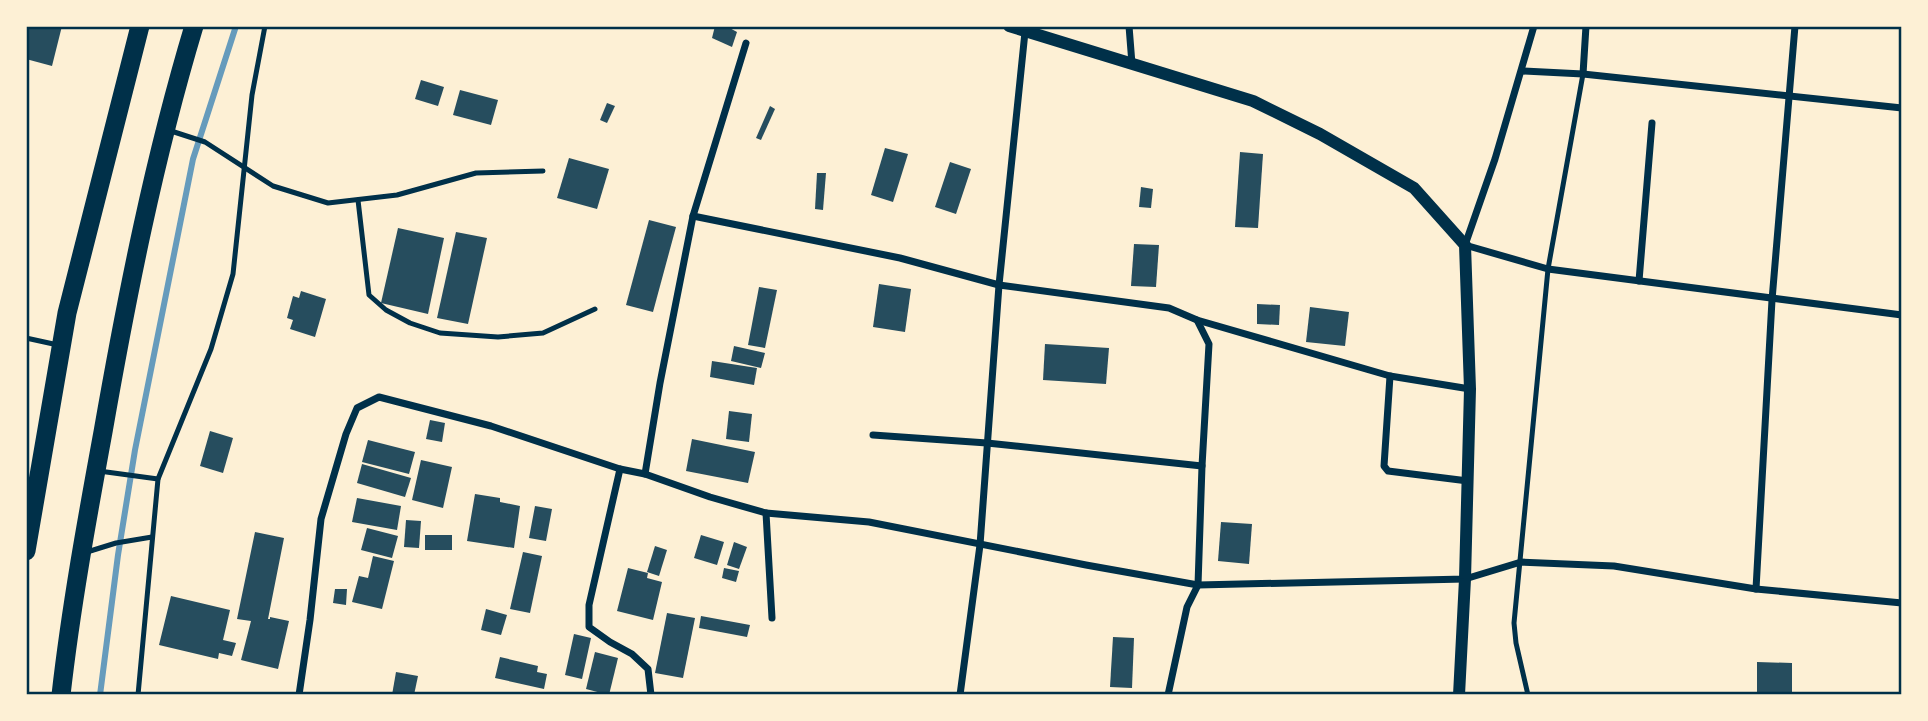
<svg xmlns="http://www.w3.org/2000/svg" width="1928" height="721" font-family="Arial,sans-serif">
<rect width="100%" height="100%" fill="#fdf0d5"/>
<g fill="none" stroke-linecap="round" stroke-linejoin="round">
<path stroke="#669bbc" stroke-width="6" d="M100 695 118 555 135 450 193 159 236 26"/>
</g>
<g fill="#264d5e">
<path d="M26 26H62L52 66 26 59Z"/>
<path d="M715 26H726L737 32 732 47 712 38Z"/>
<path d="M421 80 444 87 438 106 415 99Z"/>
<path d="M460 90 498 100 491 125 453 115Z"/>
<path d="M607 103 615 106 607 123 600 120Z"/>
<path d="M770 106 775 109 761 140 756 138Z"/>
<path d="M885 148 908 154 893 202 871 195Z"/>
<path d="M1240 152 1263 154 1258 228 1235 227Z"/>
<path d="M569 158 609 169 597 209 557 198Z"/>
<path d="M950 162 971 169 956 214 935 207Z"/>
<path d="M817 173H826L823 210 815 209Z"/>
<path d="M1141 187 1153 189 1151 208 1139 207Z"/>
<path d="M649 220 676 227 653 312 626 305Z"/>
<path d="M398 228 444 238 428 314 381 303Z"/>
<path d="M456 232 487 238 468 324 437 318Z"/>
<path d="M1134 244 1159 245 1156 287 1131 286Z"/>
<path d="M879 284 911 289 905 332 873 327Z"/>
<path d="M759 287 777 290 765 348 748 345Z"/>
<path d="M301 291 326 299 315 337 290 329 293 320 287 318 293 296 299 298Z"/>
<path d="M1257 304 1280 305 1279 325 1257 324Z"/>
<path d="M1310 307 1349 312 1345 346 1306 342Z"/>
<path d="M1045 344 1109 348 1106 384 1043 380Z"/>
<path d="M734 346 765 353 761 368 731 361Z"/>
<path d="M712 361 757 368 754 385 710 377Z"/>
<path d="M729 411 752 414 749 442 726 439Z"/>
<path d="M430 420 445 423 442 442 426 439Z"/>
<path d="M210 431 233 438 223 473 200 466Z"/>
<path d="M692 439 755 452 748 483 686 471Z"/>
<path d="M368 440 415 452 409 474 362 462Z"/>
<path d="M421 460 452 467 443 508 412 500Z"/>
<path d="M362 464 411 478 405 497 357 483Z"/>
<path d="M475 494 500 498V502L520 506 514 548 467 541Z"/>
<path d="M357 498 401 506 397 530 352 522Z"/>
<path d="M535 506 552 509 546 541 529 538Z"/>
<path d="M406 520 421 521 419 548 404 547Z"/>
<path d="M1221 522 1252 524 1249 564 1218 561Z"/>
<path d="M367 528 398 536 392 558 361 550Z"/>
<path d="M255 532 284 538 268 619H270V617L289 621 278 669 241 660 251 621 237 619Z"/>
<rect x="425" y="535" width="27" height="15"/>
<path d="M701 535 724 542 717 565 694 558Z"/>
<path d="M734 542 747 547 739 569 727 565Z"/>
<path d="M655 546 667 550 659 576 647 572Z"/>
<path d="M523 552 542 556 530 613 510 609Z"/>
<path d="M373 556 394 561 382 609 352 602 359 576 368 578Z"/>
<path d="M628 568 648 573 647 578 662 582 653 620 617 611Z"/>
<path d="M724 568 739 571 736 582 722 578Z"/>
<path d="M335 589H347L346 605 333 603Z"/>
<path d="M171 596 230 610 223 640 236 643 232 656 219 653 218 659 159 645Z"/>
<path d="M486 609 507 615 501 635 481 630Z"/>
<path d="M667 613 695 618 683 678 655 673Z"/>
<path d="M701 616 750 625 747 637 699 628Z"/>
<path d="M574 634 591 638 582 679 565 675Z"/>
<path d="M1113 637 1134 638 1132 688 1110 687Z"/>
<path d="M595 652 618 658 609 695 586 689Z"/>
<path d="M500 657 538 666 537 672 547 674 544 689 495 678Z"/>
<path d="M1757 662 1792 663V695H1757Z"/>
<path d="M396 672 418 676 414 695H392Z"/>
</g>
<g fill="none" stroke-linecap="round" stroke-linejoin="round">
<g stroke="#003049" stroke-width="5">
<path d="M168 130 205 142 273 186 328 203 397 195 476 173 543 171"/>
<path d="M358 200 369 295 386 310 410 323 440 333 498 337 543 333 595 309"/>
<path d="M26 338 58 345"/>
<path d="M99 471 158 479"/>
<path d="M87 552 116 543 152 537"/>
<path d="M138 695 158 479 211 349 233 274 252 95 265 26"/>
<path d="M1528 695 1516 643 1514 623 1548 269 1583 74"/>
</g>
<g stroke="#003049" stroke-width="7">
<path d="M1129 26 1132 64"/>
<path d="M1534 26 1495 159 1465 245 1548 269 1902 315"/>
<path d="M1522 71 1583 74 1902 108"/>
<path d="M1583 74 1586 26"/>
<path d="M693 216 900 258 999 285 1169 308 1197 320 1209 344 1202 466 1198 585 1187 607 1168 695"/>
<path d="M1639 281 1652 123"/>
<path d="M1197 320 1390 376 1470 389"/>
<path d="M1390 376 1384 466 1388 471 1468 481"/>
<path d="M873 435 987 443 1202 466"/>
<path d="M620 469 589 605V627L610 642 632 654 648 669 651 695"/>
<path d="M645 474 660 383 693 216 746 43"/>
<path d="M766 513 772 618"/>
<path d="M1756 589 1772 300 1795 26"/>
<path d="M299 695 310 620 321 519 346 434 357 408 379 397 491 426 620 469 645 474 710 497 766 513 869 522 1086 565 1198 585 1465 579 1521 562 1614 566 1756 589 1902 603"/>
<path d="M960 695 980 545 999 285 1025 32"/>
</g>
<path stroke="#003049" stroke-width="12" d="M1009 26 1253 101 1320 134 1414 188 1465 245 1470 389 1465 579 1459 695"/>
<g stroke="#003049" stroke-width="19">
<path d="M26 551 67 313 140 26"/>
<path d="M61 695C71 607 87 519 103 432 127 295 154 159 194 26"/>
</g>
</g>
<rect width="1928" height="721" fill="none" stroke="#fdf0d5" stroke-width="56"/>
<rect x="28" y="28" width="1872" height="665" fill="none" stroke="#003049" stroke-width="2.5"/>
</svg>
